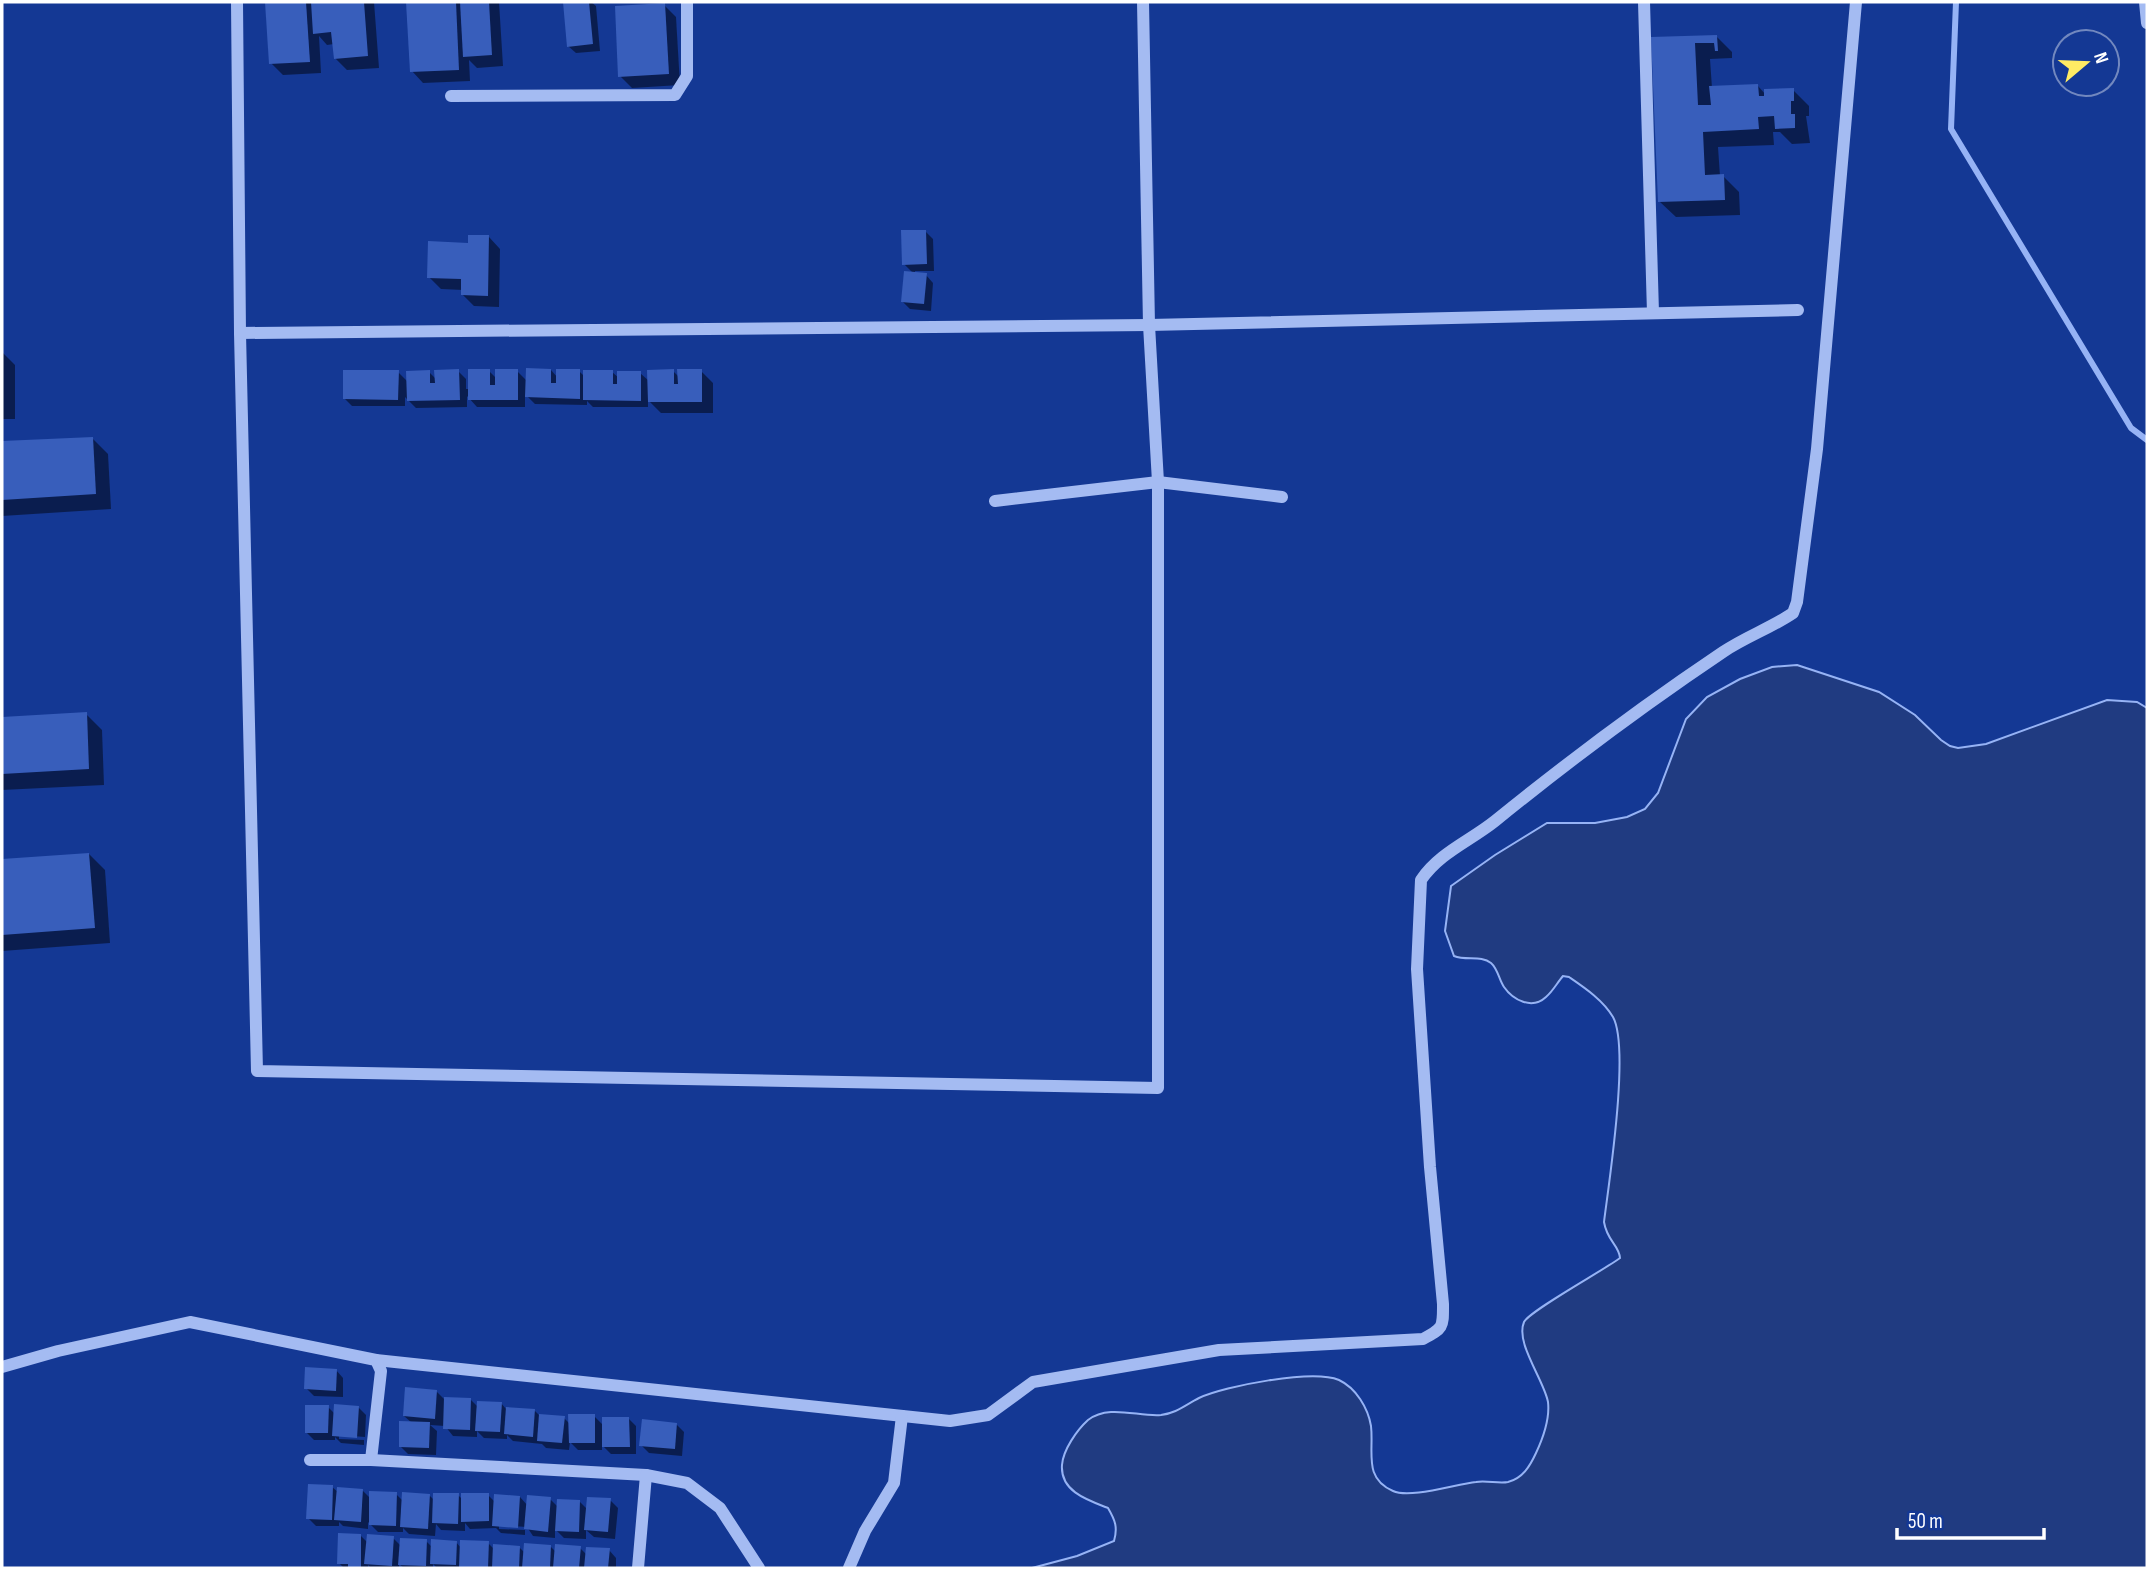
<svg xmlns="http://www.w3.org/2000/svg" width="2149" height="1570" font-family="'Sofia Sans Condensed',sans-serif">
<rect width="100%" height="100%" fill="#143894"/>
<path fill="#203b81" stroke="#96b3f5" stroke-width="2" d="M1797 665 1879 692 1915 715 1941 740 1950 746 1958 748 1986 744 2107 700 2137 702 2147 708V1568H1032L1077 1556 1114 1541C1118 1527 1115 1520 1108 1508 1087 1500 1060 1491 1062 1465 1063 1450 1077 1430 1088 1420 1109 1404 1138 1417 1161 1415 1177 1413 1185 1405 1199 1398 1225 1386 1312 1369 1339 1380 1356 1388 1368 1408 1371 1426 1374 1452 1363 1478 1393 1491 1410 1499 1456 1484 1476 1482 1486 1480 1499 1484 1508 1482 1523 1478 1530 1466 1536 1453 1543 1438 1550 1419 1548 1402 1544 1380 1515 1343 1524 1322 1529 1311 1604 1270 1620 1258 1619 1245 1607 1241 1604 1222 1609 1182 1630 1048 1613 1017 1603 1000 1585 988 1569 977L1563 976C1557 983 1553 991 1546 997 1532 1010 1513 1000 1504 987 1499 980 1498 969 1491 963 1481 955 1466 961 1454 956L1445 931 1451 886 1495 855 1547 823H1595L1627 817 1645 809 1658 793 1686 719 1707 697 1740 679 1772 667Z"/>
<g fill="#0007">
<path d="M267 2H374L379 68 347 70 335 58 334 44 327 45 319 36 321 73 283 75 271 63Z"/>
<path d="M408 2H499L503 66 477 68 469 60 470 81 423 83 412 71Z"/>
<path d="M564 2H591L596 6 600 51 576 53 568 46Z"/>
<path d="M664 5 676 17 680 85 632 88 620 76Z"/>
<path d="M1716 36 1732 52V58L1710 59 1712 88 1758 86 1766 95 1793 90 1809 106V116H1806L1810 143 1792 144 1780 132H1773L1774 145 1718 147 1720 176H1723L1739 192 1740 215 1676 217 1660 202 1653 39Z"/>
<path d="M926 232 933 239 934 271H915V274L926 275 933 283 931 311 910 309 903 302 914 274 904 264Z"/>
<path d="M489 237 500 249 499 307 474 306 462 294 463 290 441 289 429 277 470 244Z"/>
<path d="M2 352 15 365V419H2Z"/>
<path d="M551 370 558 378 579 371 585 377 612 372 619 378 640 373 649 381 673 371 679 377 701 371 713 383V413H661L648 400V407H593L587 401V405L535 404 525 394V407H477L467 396V407L416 408 405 397V406H352L344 398 398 372 408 382 429 372 436 379 458 371 466 379V389H469L489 371 497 379 517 371 527 381Z"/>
<path d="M92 438 108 454 111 509 2 516V443Z"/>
<path d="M86 714 102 730 104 785 2 790V719Z"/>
<path d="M89 854 105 870 110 943 2 951V861Z"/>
<path d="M336 1370 343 1378V1397L314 1396 306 1388Z"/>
<path d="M436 1391 444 1399H470L478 1407 501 1403 506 1409 535 1411 539 1415 564 1418 570 1424 594 1416 603 1425 629 1419 636 1426V1454H611L602 1445V1450H578L570 1442 569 1450 546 1448 542 1444 513 1441 507 1435V1439L484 1438 477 1431V1437L453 1436 445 1426 430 1425 437 1431 436 1455 408 1454 400 1446 412 1423 404 1416Z"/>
<path d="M328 1407 335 1414 358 1407 366 1415 365 1437 339 1435V1439L364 1440V1445L341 1443 335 1437V1440H314L306 1432Z"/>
<path d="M676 1424 684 1432 682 1456 649 1453 641 1445Z"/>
<path d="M332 1487 338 1492 363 1491 371 1499 396 1494 403 1501 430 1496 434 1500 458 1495 462 1499 488 1495 495 1502 520 1497 528 1506 550 1499 558 1507 580 1502 588 1510 610 1500 618 1508 615 1539 594 1537 586 1530V1539L564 1538 555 1529V1538L533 1536 527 1527 499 1525V1529L525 1530V1535L501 1533 496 1528 470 1529 465 1523V1531L441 1530 436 1524 435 1536 409 1534 403 1528V1532H378L368 1522V1529L343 1526 339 1522V1526H316L308 1518Z"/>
<path d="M360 1535 368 1543 393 1538 401 1546 426 1541 432 1547 456 1542 461 1548 488 1543 494 1549 519 1547 525 1553 551 1547 556 1552 580 1548 587 1555 609 1550 616 1558V1568H437L433 1564V1568H404L399 1564V1568H371L368 1565V1568H344L339 1563Z"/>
</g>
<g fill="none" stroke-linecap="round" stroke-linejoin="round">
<path stroke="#96b3f5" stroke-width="6" d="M1956 2 1951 129 2131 428 2147 440"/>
</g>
<g fill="#385ebb">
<path d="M265 2H306L310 62 269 64Z"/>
<path d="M311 2H364L368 56 334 59 331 32 313 34Z"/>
<path d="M406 2H456L459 70 410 72Z"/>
<path d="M460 2H489L492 55 463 57Z"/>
<path d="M563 2H589L593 44 567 47Z"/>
<path d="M665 3 669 74 618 77 615 6Z"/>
<path d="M1717 35 1718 51H1715L1714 43H1695L1698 105H1711L1709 86 1758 84 1759 96H1764V89L1794 88V101H1791V114H1795V128L1775 129 1774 116 1758 117 1759 129 1703 132 1705 175 1724 174 1725 200 1658 202 1651 37Z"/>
<path d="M901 230H926L927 264 902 265Z"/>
<path d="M468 235H489L488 296 461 295V279L427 278 428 241 468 243Z"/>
<path d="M904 271 927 273 924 304 901 302Z"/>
<path d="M526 368 551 369V383H556V369H580V399L525 397Z"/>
<path d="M459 369 460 400 407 401 406 371 430 370V383H435L434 370Z"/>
<path d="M468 369H490V385H495V369H518V400H468Z"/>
<path d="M674 369V384H678L677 369H702V402H648L647 370Z"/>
<path d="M343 370H399L398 400 343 399Z"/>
<path d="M583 370H613V384H617V371H641V401L583 400Z"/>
<path d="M93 437 96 494 2 500V441Z"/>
<path d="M87 712 89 769 2 774V717Z"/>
<path d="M89 853 95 928 2 935V859Z"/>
<path d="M305 1367 337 1369 336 1391 304 1389Z"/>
<path d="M405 1387 437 1390 435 1419 403 1416Z"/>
<path d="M444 1397 471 1398 470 1430 443 1429Z"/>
<path d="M477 1401 502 1402 500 1432 475 1431Z"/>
<path d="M334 1404 359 1406 357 1438 332 1436Z"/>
<path d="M305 1405H329L328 1433H305Z"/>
<path d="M506 1407 535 1409 533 1437 504 1434Z"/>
<path d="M539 1414 565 1416 562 1443 537 1441Z"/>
<path d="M568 1414H595V1443H569Z"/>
<path d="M602 1417H629L630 1447H602Z"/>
<path d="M642 1419 677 1423 675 1449 639 1446Z"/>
<path d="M399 1421 430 1422 429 1448 399 1447Z"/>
<path d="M308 1484 333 1485 332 1520 306 1519Z"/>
<path d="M337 1487 363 1489 361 1522 334 1520Z"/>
<path d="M369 1491 397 1492 396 1526 369 1525Z"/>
<path d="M402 1492 430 1494 428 1529 400 1527Z"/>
<path d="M433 1493H459L458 1524 432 1523Z"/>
<path d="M461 1493H489V1521L461 1522Z"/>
<path d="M494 1494 520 1496 518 1528 492 1526Z"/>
<path d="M527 1495 551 1497 548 1532 524 1529Z"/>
<path d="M587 1497 611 1498 608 1532 584 1530Z"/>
<path d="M557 1499 580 1500 579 1532 555 1531Z"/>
<path d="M338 1533 361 1534V1568H348V1564H337Z"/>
<path d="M367 1534 394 1536 392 1566 364 1564Z"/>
<path d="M400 1538 427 1539 426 1566 398 1565Z"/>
<path d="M431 1539 457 1541 456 1565 430 1564Z"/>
<path d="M460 1540 489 1541 488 1568H459Z"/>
<path d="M524 1543 551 1545 550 1568H522Z"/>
<path d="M493 1544 520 1546 519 1568H492Z"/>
<path d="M555 1544 581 1546 579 1568H553Z"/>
<path d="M586 1547 610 1548 608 1568H584Z"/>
</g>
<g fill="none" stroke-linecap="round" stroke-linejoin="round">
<g stroke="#a4bbf2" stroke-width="12">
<path d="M237 2 240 333 257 1071 1158 1088V482L1149 325 1143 2"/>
<path d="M1644 2 1653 313"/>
<path d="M2145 2 2147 23"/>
<path d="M451 96 675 95 687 76V2"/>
<path d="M240 333 1149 325 1798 310"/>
<path d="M995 501 1158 482 1282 497"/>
<path d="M376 1360 950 1421 988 1415 1033 1382 1219 1350 1423 1339C1444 1328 1443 1327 1443 1304L1430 1167 1417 969 1421 880C1439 853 1470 841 1495 821 1569 761 1644 705 1723 652 1745 637 1771 628 1793 613L1797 602 1817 449 1856 2"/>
<path d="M2 1367 58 1351 190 1322 376 1360 381 1371 371 1460"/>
<path d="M310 1460H371L646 1475 687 1483 720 1508 759 1568"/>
<path d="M638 1568 646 1475"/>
<path d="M849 1568 865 1531 894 1483 902 1416"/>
</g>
</g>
<rect width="2149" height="1570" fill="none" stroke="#ffffff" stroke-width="7"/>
<g transform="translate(2086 63) rotate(71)"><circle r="33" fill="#143894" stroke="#7288bf" stroke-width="2"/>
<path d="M0-5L12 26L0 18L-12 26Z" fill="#ffeb64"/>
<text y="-10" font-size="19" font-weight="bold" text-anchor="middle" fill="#ffffff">N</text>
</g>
<path d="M1897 1528v10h147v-10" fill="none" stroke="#ffffff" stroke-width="3.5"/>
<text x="1908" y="1528" font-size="21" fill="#ffffff" stroke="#143894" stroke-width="5" paint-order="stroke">50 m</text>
</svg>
